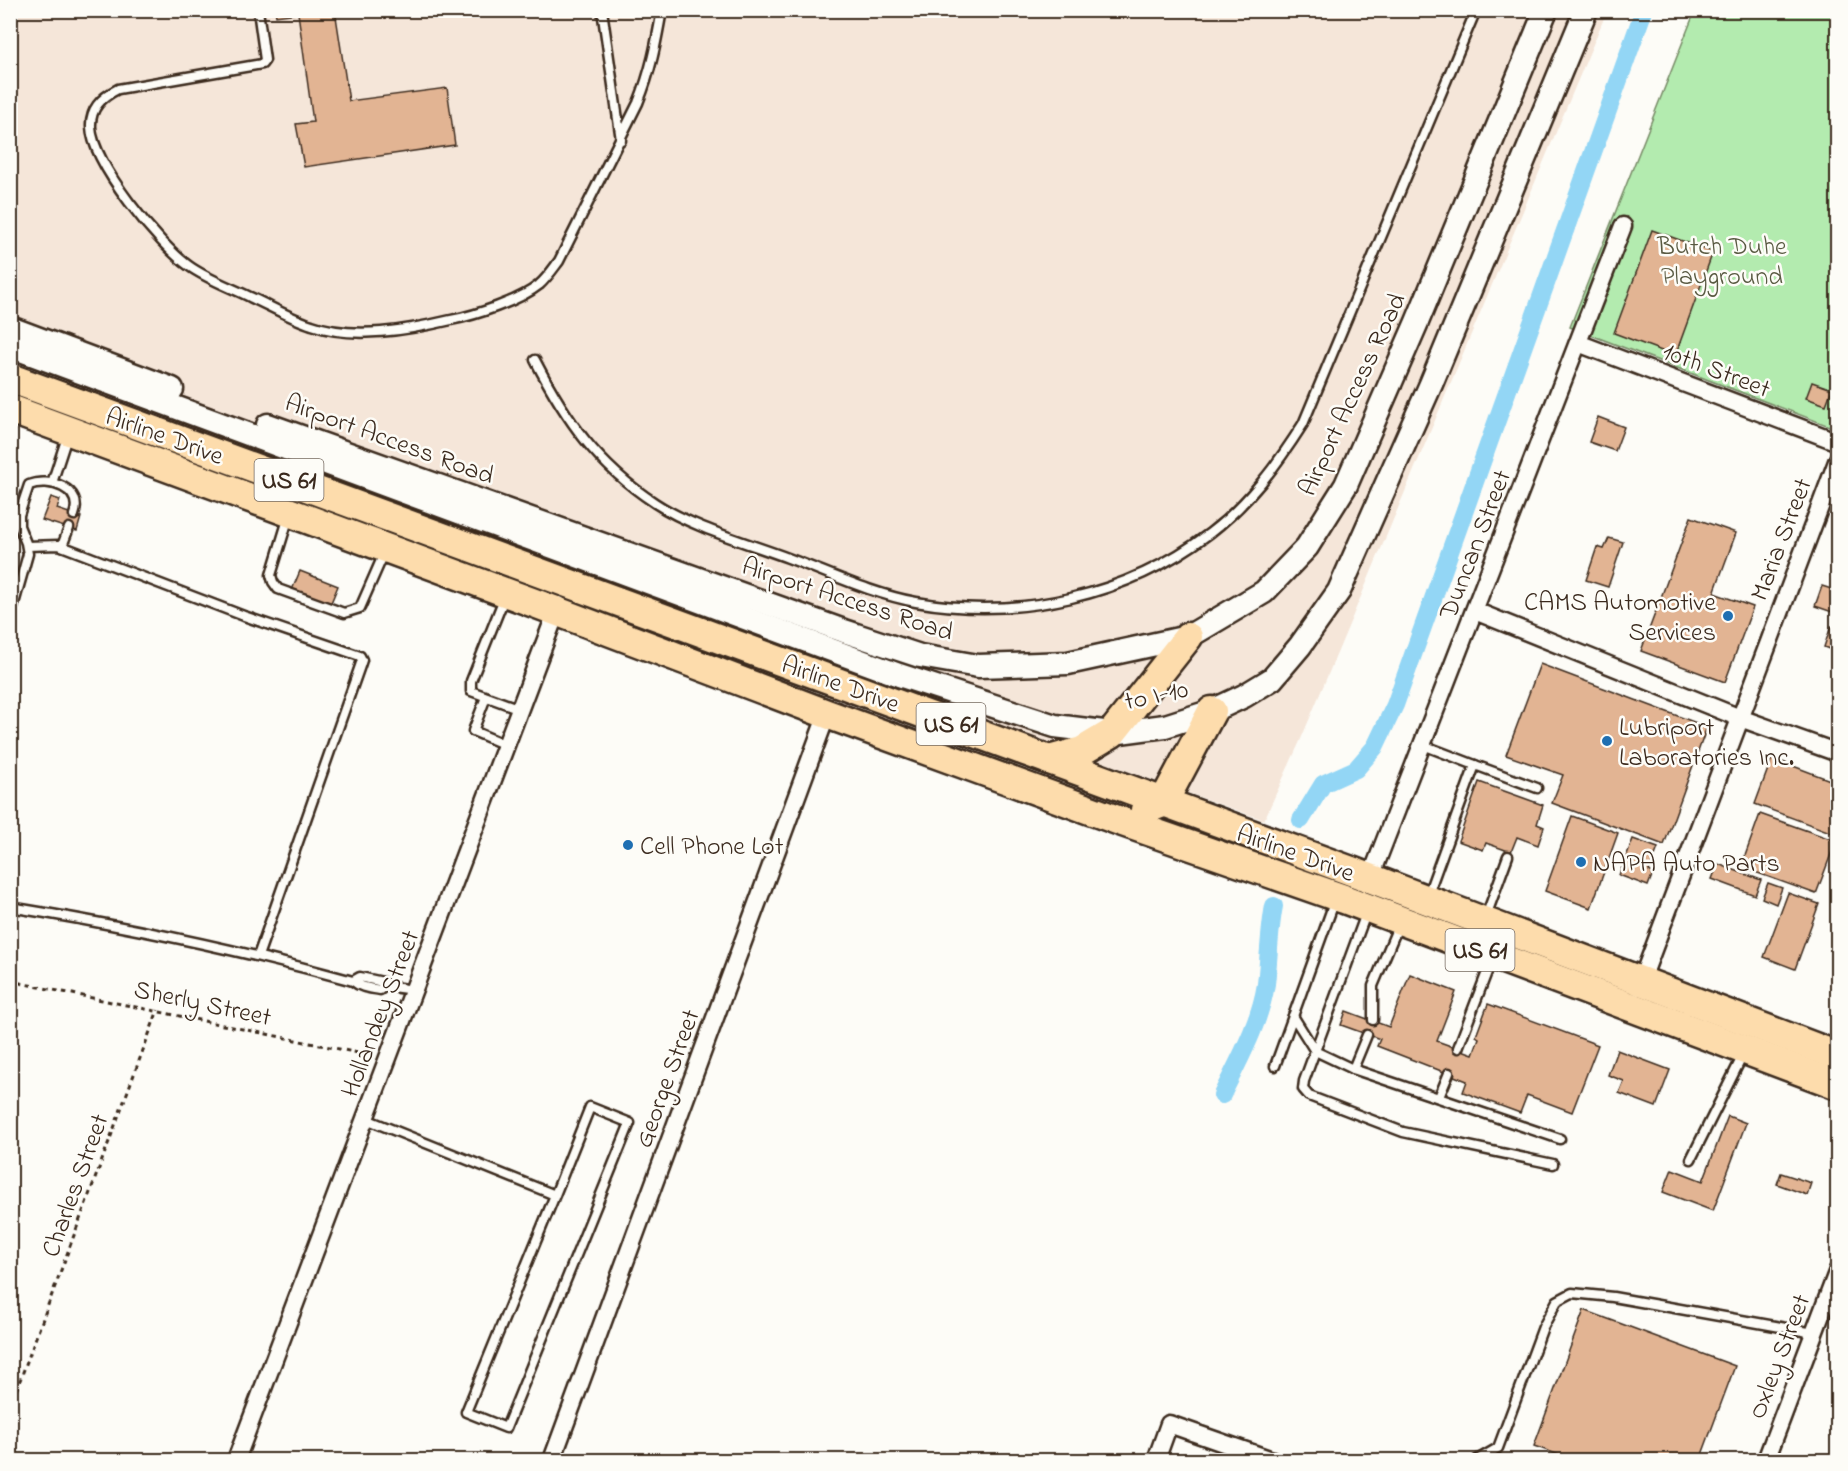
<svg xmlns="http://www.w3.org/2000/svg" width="1848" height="1471" font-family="'Indie Flower',sans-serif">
<rect width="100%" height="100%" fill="#fdfcf7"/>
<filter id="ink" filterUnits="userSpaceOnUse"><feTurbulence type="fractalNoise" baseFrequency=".0167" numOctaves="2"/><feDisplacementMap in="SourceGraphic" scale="12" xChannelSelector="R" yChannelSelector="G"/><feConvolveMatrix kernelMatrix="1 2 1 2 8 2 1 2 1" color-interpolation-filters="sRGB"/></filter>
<g filter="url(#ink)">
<path fill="#f5e6d9" d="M10 11H1607L1301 739 1264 820 1048 743 11 358Z"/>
<path fill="#b3ebaf" stroke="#778a66" stroke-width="1.5" d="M1695 11H1837V429L1570 327Z"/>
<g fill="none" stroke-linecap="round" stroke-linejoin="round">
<g stroke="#93d6f5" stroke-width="18">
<path d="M1301 820 1323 784 1356 769 1375 747 1395 705 1644 10"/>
<path d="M1222 1095C1239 1060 1260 1023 1266 984 1269 958 1269 932 1274 906"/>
</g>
</g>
<g fill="#e2b493" stroke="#3b2a1e" stroke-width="1.5">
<path d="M275 10H335L349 101 447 88 455 145 304 167 296 124 313 122 298 13 276 16Z"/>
<path d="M1652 230 1713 252 1675 356 1614 333Z"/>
<path d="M1812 382 1832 389 1826 405 1806 398Z"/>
<path d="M1598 417 1624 427 1615 451 1589 442Z"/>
<path d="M51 497 60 500 57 509 81 517 77 531 42 520Z"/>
<path d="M1691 517 1736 533 1714 593 1753 607 1725 682 1641 651Z"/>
<path d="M1609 538 1623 542 1608 587 1586 580 1597 547 1604 549Z"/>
<path d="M300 571 338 586 330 605 292 590Z"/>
<path d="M1822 586 1838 591V614L1815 606Z"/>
<path d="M1831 626 1838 629V662L1833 661 1837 652 1824 647Z"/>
<path d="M1540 664 1707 727 1664 845 1552 803 1563 775 1506 755Z"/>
<path d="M1772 758 1838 783V835L1755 804Z"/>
<path d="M1479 782 1543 805 1537 824 1544 827 1538 845 1517 837 1511 852 1486 843 1483 850 1458 841Z"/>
<path d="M1760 814 1836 841 1816 894 1741 867Z"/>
<path d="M1572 816 1618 833 1591 908 1545 891Z"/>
<path d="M1633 839 1658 848 1649 871 1653 873 1648 886 1619 875Z"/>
<path d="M1718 864 1761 880 1755 895 1712 879Z"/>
<path d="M1768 883 1782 888 1776 904 1762 898Z"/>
<path d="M1788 893 1819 904 1795 969 1764 957Z"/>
<path d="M1410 974 1456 992 1437 1041 1473 1054 1479 1038 1476 1036 1488 1004 1598 1045 1572 1112 1527 1095 1520 1113 1463 1092 1467 1081 1377 1046 1380 1039 1341 1025 1346 1011 1389 1027Z"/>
<path d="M1617 1050 1670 1070 1656 1107 1619 1093 1624 1081 1608 1075Z"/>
<path d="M1728 1116 1746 1123 1713 1211 1663 1192 1672 1169 1703 1181Z"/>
<path d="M1781 1173 1811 1183 1807 1195 1777 1184Z"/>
<path d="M1584 1310 1735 1366 1700 1460H1573L1534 1446Z"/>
<path d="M1834 1357H1838V1397H1831Z"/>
</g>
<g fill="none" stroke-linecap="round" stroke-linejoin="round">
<defs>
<g id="lane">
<path d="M258 10 265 60 262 64 118 89C102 97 90 108 91 127 92 163 159 245 189 266 207 279 230 287 250 297 270 306 290 318 312 325 353 340 409 330 451 320 476 315 519 301 539 285 547 278 553 269 559 261L638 103C651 71 656 44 662 10"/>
<path d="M602 10 621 140"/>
<path d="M535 360C566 420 597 465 655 503 691 527 748 543 788 558 829 573 872 594 916 602 1018 620 1126 597 1210 533 1248 504 1277 465 1303 424L1476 10"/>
<path d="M52 483 68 434"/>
<path d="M289 516 271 575 273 582 278 589 344 613 360 608 385 551"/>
<path d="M27 546 59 545 244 616 360 656 362 660 360 666 258 956"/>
<path d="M62 546 69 528"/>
<path d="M505 596 471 681V691L520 709"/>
<path d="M10 618 28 554 26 543 19 526V515L29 485C49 477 84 488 74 515"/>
<path d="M486 697 473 731 506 745"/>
<path d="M1423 745 1475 765 1427 897"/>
<path d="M1475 765 1537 788"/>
<path d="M10 907C126 926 241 950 353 981"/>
<path d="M1367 911 1315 1051 1353 1069 1560 1139"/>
<path d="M1485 919 1508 856"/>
<path d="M385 986 380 990C370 988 361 988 353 981L360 977 383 982 385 986 414 990"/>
<path d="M1293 1016 1315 1051 1304 1081 1303 1089 1309 1096 1403 1132 1553 1164"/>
<path d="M1373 1020V986L1399 924"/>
<path d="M1458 1048 1492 959"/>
<path d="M1275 1066 1335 900"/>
<path d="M1353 1069 1367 1035"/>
<path d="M1439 1097 1449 1073"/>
<path d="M366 1119 555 1195 466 1412 506 1428 630 1123 590 1107 555 1195"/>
<path d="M1691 1159 1744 1053"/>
<path d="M1477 1460 1498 1448 1543 1327 1557 1301 1572 1293 1613 1297 1814 1333"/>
</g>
<g id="street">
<path d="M1578 343 1838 442"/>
<path d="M1475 611 1740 718 1838 753"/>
<path d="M1370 879 1623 226"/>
<path d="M1639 987 1838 459"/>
<path d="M236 1460 559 605"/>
<path d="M552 1460 827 714"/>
<path d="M1156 1460 1169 1424 1272 1460"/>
<path d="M1766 1460 1838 1270"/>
</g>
<g id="secondary">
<path d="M10 328 172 389"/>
<path d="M10 346 899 675 1055 726 1112 733 1165 726 1212 711 1244 696 1272 679 1300 646 1339 591 1431 384 1586 10"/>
<path d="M268 425 844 631 920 656 978 666 1068 663 1188 637 1264 592 1307 547 1346 485 1417 322 1546 10"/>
</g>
<g id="highway">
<path d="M10 378 1354 872 1838 1056"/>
<path d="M10 409 556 611 827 714 1120 821 1344 899 1838 1085"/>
<path d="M1049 760 1082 751 1112 733 1188 637"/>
<path d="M1145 810 1163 803 1212 711"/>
</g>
</defs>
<use href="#lane" stroke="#3b2a1e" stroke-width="13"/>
<use href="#street" stroke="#3b2a1e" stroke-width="21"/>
<use href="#secondary" stroke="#3b2a1e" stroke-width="27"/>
<use href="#highway" stroke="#3b2a1e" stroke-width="33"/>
<g stroke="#3b2a1e" stroke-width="3" stroke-dasharray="4.5 4.5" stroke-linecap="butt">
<path d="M10 981 373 1056"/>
<path d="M10 1407 158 1010"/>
</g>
<use href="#lane" stroke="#fdfcf7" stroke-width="8"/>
<use href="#street" stroke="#fdfcf7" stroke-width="16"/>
<use href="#secondary" stroke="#fdfcf7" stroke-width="22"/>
<use href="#highway" stroke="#fddcac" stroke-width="28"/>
</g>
</g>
<g fill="#1f6fb2" stroke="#fdfcf7" stroke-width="2">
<circle cx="1728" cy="616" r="6"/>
<circle cx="1607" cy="741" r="6"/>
<circle cx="628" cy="845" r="6"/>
<circle cx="1581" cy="862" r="6"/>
</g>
<g text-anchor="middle" stroke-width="5" stroke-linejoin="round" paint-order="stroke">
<g fill="#fdfcf7" stroke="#75695f" stroke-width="1.5">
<rect x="254.5" y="459" width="69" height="42" rx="4.5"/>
<rect x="916.5" y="703" width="69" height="42" rx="4.5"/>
<rect x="1445.5" y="929" width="69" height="42" rx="4.5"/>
</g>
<g font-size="24" font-weight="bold" fill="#3b2a1e">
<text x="289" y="488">US 61</text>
<text x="951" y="732">US 61</text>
<text x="1480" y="958">US 61</text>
</g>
<g font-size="26" fill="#595a42" stroke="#fdfcf7">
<text x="1722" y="254">Butch Duhe<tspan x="1722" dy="30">Playground</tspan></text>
</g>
<g font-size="26" fill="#3b2a1e" stroke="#fdfcf7">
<text transform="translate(1717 369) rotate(21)" y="9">10th Street</text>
<text transform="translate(1351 394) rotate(-65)" y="9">Airport Access Road</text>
<text transform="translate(165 435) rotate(20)" y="9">Airline Drive</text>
<text transform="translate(390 438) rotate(20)" y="9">Airport Access Road</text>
<text transform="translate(1780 539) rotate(-69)" y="9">Maria Street</text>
<text transform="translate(1474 544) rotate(-69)" y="9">Duncan Street</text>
<text transform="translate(848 598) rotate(18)" y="9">Airport Access Road</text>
<text transform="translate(841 683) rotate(20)" y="9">Airline Drive</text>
<text transform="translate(1156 694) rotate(-12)" y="9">to I-10</text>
<text transform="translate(1296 852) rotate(20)" y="9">Airline Drive</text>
<text transform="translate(203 1002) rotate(12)" y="9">Sherly Street</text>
<text transform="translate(379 1013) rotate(-69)" y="9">Hollandey Street</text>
<text transform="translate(666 1078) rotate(-70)" y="9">George Street</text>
<text transform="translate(74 1185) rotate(-70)" y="9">Charles Street</text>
<text transform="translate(1778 1356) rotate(-69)" y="9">Oxley Street</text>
</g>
<g font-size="26" fill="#3b2a1e" stroke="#fdfcf7" text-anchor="start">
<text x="1716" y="610" text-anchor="end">CAMS Automotive<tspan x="1716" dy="30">Services</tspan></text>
<text x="1619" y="735">Lubriport<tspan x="1619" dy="30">Laboratories Inc.</tspan></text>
<text x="640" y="854">Cell Phone Lot</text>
<text x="1593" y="871">NAPA Auto Parts</text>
</g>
</g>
<rect width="1848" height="1471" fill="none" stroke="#fdfcf7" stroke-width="36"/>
<rect x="18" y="18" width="1812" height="1435" fill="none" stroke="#3b2a1e" stroke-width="2" filter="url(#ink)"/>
</svg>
